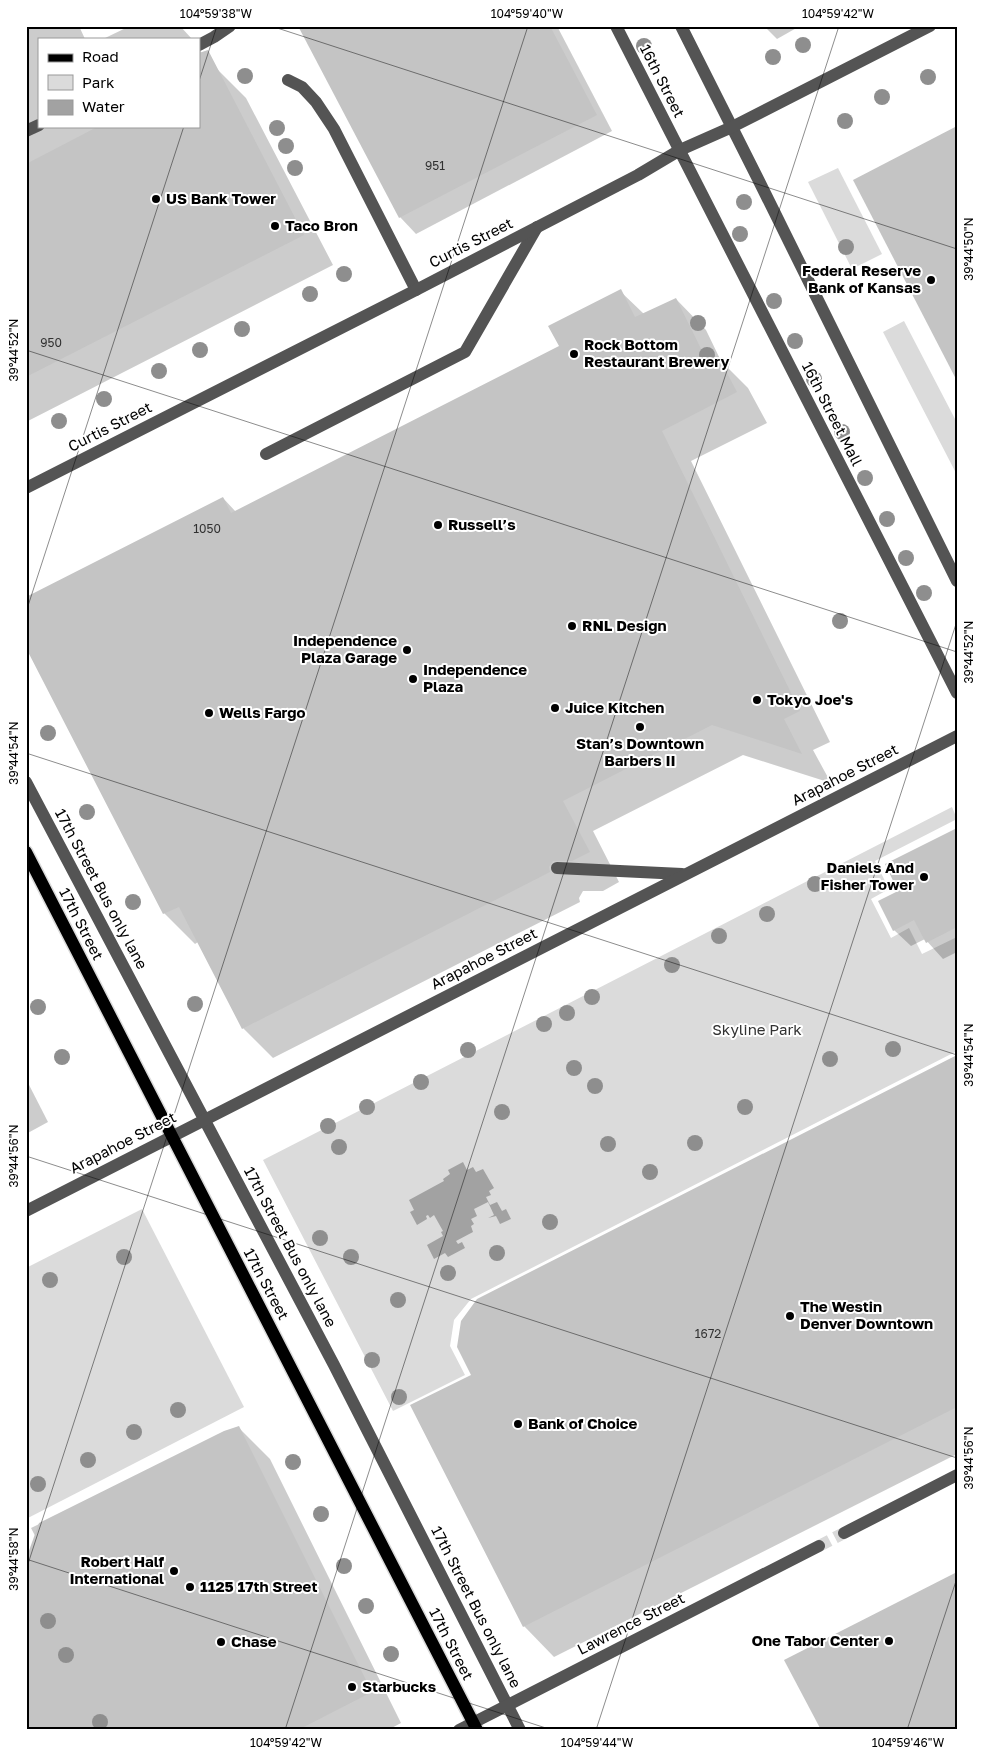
<svg xmlns="http://www.w3.org/2000/svg" width="983" height="1756" font-family="'Golos Text',sans-serif">
<rect width="100%" height="100%" fill="#fff"/>
<g fill="#dbdbdb">
<path d="M838 168 882 254 852 269 808 182Z"/>
<path d="M904 321 955 419H957V475L883 332Z"/>
<path d="M952 807 957 819 875 861 889 889 871 899 891 938 909 928 922 954 957 937V1051L471 1299 454 1320 450 1346 465 1375 393 1411 263 1160Z"/>
<path d="M142 1209 244 1407 26 1519V1268Z"/>
</g>
<path fill="#a2a2a2" d="M463 1162 467 1170 473 1167 476 1172 483 1169 494 1188 489 1191 491 1195 486 1197 490 1205 497 1202 502 1211 506 1209 511 1219 500 1224 496 1216 488 1218 494 1215 488 1202 474 1209 477 1216 471 1219 474 1224 471 1226 473 1232 456 1241 458 1244 462 1242 465 1248 448 1257 445 1253 434 1259 427 1245 443 1236 441 1232 443 1231 434 1215 430 1218 428 1215 426 1216 427 1219 417 1225 410 1212 414 1210 409 1200 444 1181 443 1179 450 1174 448 1170Z"/>
<g fill="#0003">
<path d="M26 26H79L85 39H39V126H199V48L211 71 216 68 246 98 333 265 26 422Z"/>
<path d="M130 26H180L192 39H103Z"/>
<path d="M299 26H557L612 131 416 234 400 217Z"/>
<path d="M764 26H800L777 39Z"/>
<path d="M620 291 644 314 676 299 706 330 721 361 748 388 767 423 691 461 830 742 813 750 831 783 743 755 593 831 619 882 603 891H583L579 898 580 902 273 1058 243 1028 198 942 195 944 164 913 223 498 236 512 561 347Z"/>
<path d="M957 829V952L943 959 925 939 911 946 894 930 900 891Z"/>
<path d="M957 1056V1454L554 1657 524 1626 472 1376Z"/>
<path d="M26 1079 48 1122 26 1134Z"/>
<path d="M239 1428 270 1459 401 1723 388 1730H26L89 1640 31 1528 225 1433Z"/>
</g>
<g fill="#c4c4c4">
<path d="M298 26H550L597 115 399 218Z"/>
<path d="M208 50 304 235 26 377V164L99 126H199V53Z"/>
<path d="M957 126V381L853 180Z"/>
<path d="M621 289 635 317 676 298 707 361 718 356 737 392 662 431 800 711 784 719 802 754 712 725 563 801 590 852 572 861H553L549 867 550 872 242 1029 179 907 163 914 26 648V597L223 497 231 513 559 346 548 326Z"/>
<path d="M957 828V927L926 943 914 920 893 931 878 901 898 891 885 864Z"/>
<path d="M957 1055V1407L523 1627 410 1405 471 1375 457 1347 461 1321 477 1299Z"/>
<path d="M239 1426 372 1692 298 1730H26V1559L39 1523 224 1431Z"/>
<path d="M957 1572V1730H821L784 1660Z"/>
</g>
<g fill="none" stroke-linecap="round" stroke-linejoin="round">
<path stroke="#d9d9d9" stroke-width="12" stroke-dasharray="12 6" stroke-linecap="butt" d="M819 1546 844 1533"/>
<defs>
<path id="major" d="M26 852 477 1730"/>
</defs>
<use href="#major" stroke="#dbdbdb" stroke-width="15"/>
<g stroke="#545454" stroke-width="12">
<path d="M616 26 957 693"/>
<path d="M681 26 758 179 957 581"/>
<path d="M199 45 214 37 230 26"/>
<path d="M288 80 302 87 316 102 334 129 416 290"/>
<path d="M26 131 39 125"/>
<path d="M266 454 465 352 537 227"/>
<path d="M26 488 416 290 638 175 680 150 732 127 930 26"/>
<path d="M26 782 334 1365 520 1730"/>
<path d="M557 868 682 874"/>
<path d="M26 1211 957 736"/>
<path d="M844 1533 957 1475"/>
<path d="M459 1730 819 1546"/>
</g>
<use href="#major" stroke="#000" stroke-width="12"/>
</g>
<g fill="#8e8e8e">
<circle cx="803" cy="45" r="8"/>
<circle cx="644" cy="46" r="8"/>
<circle cx="773" cy="57" r="8"/>
<circle cx="245" cy="76" r="8"/>
<circle cx="928" cy="77" r="8"/>
<circle cx="882" cy="97" r="8"/>
<circle cx="845" cy="121" r="8"/>
<circle cx="277" cy="128" r="8"/>
<circle cx="286" cy="146" r="8"/>
<circle cx="295" cy="168" r="8"/>
<circle cx="744" cy="202" r="8"/>
<circle cx="740" cy="234" r="8"/>
<circle cx="846" cy="247" r="8"/>
<circle cx="344" cy="274" r="8"/>
<circle cx="310" cy="294" r="8"/>
<circle cx="774" cy="301" r="8"/>
<circle cx="698" cy="323" r="8"/>
<circle cx="242" cy="329" r="8"/>
<circle cx="795" cy="341" r="8"/>
<circle cx="200" cy="350" r="8"/>
<circle cx="707" cy="355" r="8"/>
<circle cx="159" cy="371" r="8"/>
<circle cx="814" cy="379" r="8"/>
<circle cx="104" cy="399" r="8"/>
<circle cx="59" cy="421" r="8"/>
<circle cx="842" cy="432" r="8"/>
<circle cx="865" cy="478" r="8"/>
<circle cx="887" cy="519" r="8"/>
<circle cx="906" cy="558" r="8"/>
<circle cx="924" cy="593" r="8"/>
<circle cx="840" cy="621" r="8"/>
<circle cx="48" cy="733" r="8"/>
<circle cx="87" cy="812" r="8"/>
<circle cx="815" cy="884" r="8"/>
<circle cx="133" cy="902" r="8"/>
<circle cx="767" cy="914" r="8"/>
<circle cx="719" cy="936" r="8"/>
<circle cx="672" cy="965" r="8"/>
<circle cx="592" cy="997" r="8"/>
<circle cx="195" cy="1004" r="8"/>
<circle cx="38" cy="1007" r="8"/>
<circle cx="567" cy="1013" r="8"/>
<circle cx="544" cy="1024" r="8"/>
<circle cx="893" cy="1049" r="8"/>
<circle cx="468" cy="1050" r="8"/>
<circle cx="62" cy="1057" r="8"/>
<circle cx="830" cy="1059" r="8"/>
<circle cx="574" cy="1068" r="8"/>
<circle cx="421" cy="1082" r="8"/>
<circle cx="595" cy="1086" r="8"/>
<circle cx="367" cy="1107" r="8"/>
<circle cx="745" cy="1107" r="8"/>
<circle cx="502" cy="1112" r="8"/>
<circle cx="328" cy="1126" r="8"/>
<circle cx="695" cy="1143" r="8"/>
<circle cx="608" cy="1144" r="8"/>
<circle cx="339" cy="1147" r="8"/>
<circle cx="650" cy="1172" r="8"/>
<circle cx="550" cy="1222" r="8"/>
<circle cx="320" cy="1238" r="8"/>
<circle cx="497" cy="1253" r="8"/>
<circle cx="124" cy="1257" r="8"/>
<circle cx="351" cy="1257" r="8"/>
<circle cx="448" cy="1273" r="8"/>
<circle cx="50" cy="1280" r="8"/>
<circle cx="398" cy="1300" r="8"/>
<circle cx="372" cy="1360" r="8"/>
<circle cx="399" cy="1397" r="8"/>
<circle cx="178" cy="1410" r="8"/>
<circle cx="134" cy="1432" r="8"/>
<circle cx="88" cy="1460" r="8"/>
<circle cx="293" cy="1462" r="8"/>
<circle cx="38" cy="1484" r="8"/>
<circle cx="321" cy="1514" r="8"/>
<circle cx="344" cy="1566" r="8"/>
<circle cx="366" cy="1606" r="8"/>
<circle cx="48" cy="1621" r="8"/>
<circle cx="391" cy="1654" r="8"/>
<circle cx="66" cy="1655" r="8"/>
<circle cx="100" cy="1722" r="8"/>
</g>
<path fill="none" stroke="#000" stroke-width="1" stroke-opacity="0.45" d="M271 26 957 249M199 81 217 26M26 350 957 652M26 612 184 126M26 753 957 1055M26 1156 957 1458M26 1559 552 1730M26 1570 528 26M285 1730 839 26M596 1730 957 621M907 1730 957 1578"/>
<g fill="#000" stroke="#fff" stroke-width="2">
<circle cx="156" cy="199" r="5"/>
<circle cx="275" cy="226" r="5"/>
<circle cx="931" cy="280" r="5"/>
<circle cx="574" cy="354" r="5"/>
<circle cx="438" cy="525" r="5"/>
<circle cx="572" cy="626" r="5"/>
<circle cx="407" cy="650" r="5"/>
<circle cx="413" cy="679" r="5"/>
<circle cx="757" cy="700" r="5"/>
<circle cx="555" cy="708" r="5"/>
<circle cx="209" cy="713" r="5"/>
<circle cx="640" cy="727" r="5"/>
<circle cx="924" cy="877" r="5"/>
<circle cx="790" cy="1316" r="5"/>
<circle cx="518" cy="1424" r="5"/>
<circle cx="174" cy="1571" r="5"/>
<circle cx="190" cy="1587" r="5"/>
<circle cx="889" cy="1641" r="5"/>
<circle cx="221" cy="1642" r="5"/>
<circle cx="352" cy="1687" r="5"/>
</g>
<g text-anchor="middle" stroke-width="4" stroke-linejoin="round" paint-order="stroke">
<g font-size="12" fill="#313131">
<text x="435" y="170">951</text>
<text x="51" y="347">950</text>
<text x="207" y="533">1050</text>
<text x="708" y="1338">1672</text>
</g>
<g font-size="15" fill="#000" stroke="#fff">
<text transform="translate(662 81) rotate(63)" y="5">16th Street</text>
<text transform="translate(471 243) rotate(-27)" y="5">Curtis Street</text>
<text transform="translate(832 414) rotate(63)" y="5">16th Street Mall</text>
<text transform="translate(110 427) rotate(-27)" y="5">Curtis Street</text>
<text transform="translate(845 775) rotate(-27)" y="5">Arapahoe Street</text>
<text transform="translate(101 889) rotate(62)" y="5">17th Street Bus only lane</text>
<text transform="translate(81 924) rotate(63)" y="5">17th Street</text>
<text transform="translate(484 959) rotate(-27)" y="5">Arapahoe Street</text>
<text transform="translate(123 1143) rotate(-27)" y="5">Arapahoe Street</text>
<text transform="translate(290 1247) rotate(62)" y="5">17th Street Bus only lane</text>
<text transform="translate(266 1284) rotate(62)" y="5">17th Street</text>
<text transform="translate(476 1607) rotate(63)" y="5">17th Street Bus only lane</text>
<text transform="translate(631 1624) rotate(-27)" y="5">Lawrence Street</text>
<text transform="translate(451 1644) rotate(63)" y="5">17th Street</text>
</g>
<g font-size="15" font-weight="bold" fill="#000" stroke="#fff" text-anchor="start">
<text x="166" y="204">US Bank Tower</text>
<text x="285" y="231">Taco Bron</text>
<text x="921" y="276" text-anchor="end">Federal Reserve<tspan x="921" dy="17">Bank of Kansas</tspan></text>
<text x="584" y="350">Rock Bottom<tspan x="584" dy="17">Restaurant Brewery</tspan></text>
<text x="448" y="530">Russell’s</text>
<text x="582" y="631">RNL Design</text>
<text x="397" y="646" text-anchor="end">Independence<tspan x="397" dy="17">Plaza Garage</tspan></text>
<text x="423" y="675">Independence<tspan x="423" dy="17">Plaza</tspan></text>
<text x="767" y="705">Tokyo Joe's</text>
<text x="565" y="713">Juice Kitchen</text>
<text x="219" y="718">Wells Fargo</text>
<text x="640" y="749" text-anchor="middle">Stan’s Downtown<tspan x="640" dy="17">Barbers II</tspan></text>
<text x="914" y="873" text-anchor="end">Daniels And<tspan x="914" dy="17">Fisher Tower</tspan></text>
<text x="800" y="1312">The Westin<tspan x="800" dy="17">Denver Downtown</tspan></text>
<text x="528" y="1429">Bank of Choice</text>
<text x="164" y="1567" text-anchor="end">Robert Half<tspan x="164" dy="17">International</tspan></text>
<text x="200" y="1592">1125 17th Street</text>
<text x="879" y="1646" text-anchor="end">One Tabor Center</text>
<text x="231" y="1647">Chase</text>
<text x="362" y="1692">Starbucks</text>
</g>
<g font-size="15" fill="#323232" stroke="#fff">
<text x="757" y="1035">Skyline Park</text>
</g>
</g>
<rect width="983" height="1756" fill="none" stroke="#ffffff" stroke-width="55"/>
<rect x="38" y="38" width="162" height="90" fill="#ffffff" stroke="#999999"/>
<rect x="48" y="54" width="25" height="8" fill="#000000" stroke="#999999"/>
<text x="82" y="62" font-size="15" fill="#000000">Road</text>
<rect x="48" y="75" width="25" height="15" fill="#dbdbdb" stroke="#999999"/>
<text x="82" y="88" font-size="15" fill="#000000">Park</text>
<rect x="48" y="100" width="25" height="15" fill="#a2a2a2" stroke="#999999"/>
<text x="82" y="112" font-size="15" fill="#000000">Water</text>
<rect x="28" y="28" width="928" height="1700" fill="none" stroke="#000" stroke-width="2"/>
<g font-size="12" text-anchor="middle" fill="#000">
<text x="216" y="18">104°59'38"W</text>
<text x="527" y="18">104°59'40"W</text>
<text x="838" y="18">104°59'42"W</text>
<text transform="translate(969 249) rotate(-90)" y="4">39°44'50"N</text>
<text transform="translate(14 350) rotate(-90)" y="4">39°44'52"N</text>
<text transform="translate(969 652) rotate(-90)" y="4">39°44'52"N</text>
<text transform="translate(14 753) rotate(-90)" y="4">39°44'54"N</text>
<text transform="translate(969 1055) rotate(-90)" y="4">39°44'54"N</text>
<text transform="translate(14 1156) rotate(-90)" y="4">39°44'56"N</text>
<text transform="translate(969 1458) rotate(-90)" y="4">39°44'56"N</text>
<text transform="translate(14 1559) rotate(-90)" y="4">39°44'58"N</text>
<text x="286" y="1747">104°59'42"W</text>
<text x="597" y="1747">104°59'44"W</text>
<text x="908" y="1747">104°59'46"W</text>
</g>
</svg>
